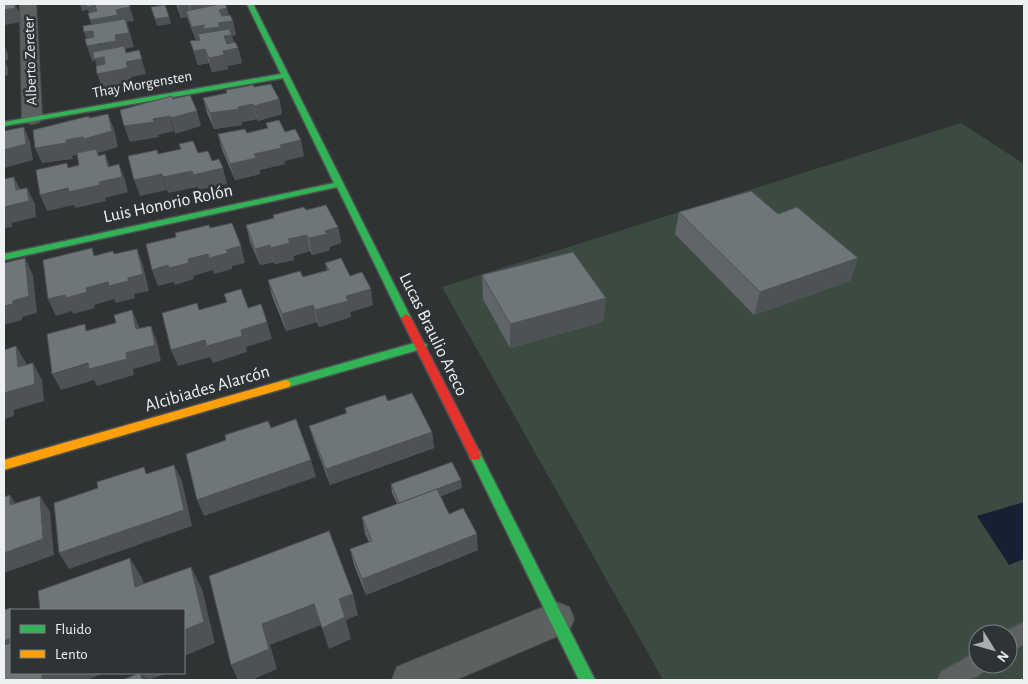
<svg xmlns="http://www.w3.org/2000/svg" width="1028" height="684" font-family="'Alegreya Sans',sans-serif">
<rect width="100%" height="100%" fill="#2f3334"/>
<path fill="#3c4b42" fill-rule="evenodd" d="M961 123 1024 164V680H663L442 287ZM978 634H1008V664H978Z"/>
<path fill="#162032" d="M1024 502V559L1009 565 977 516Z"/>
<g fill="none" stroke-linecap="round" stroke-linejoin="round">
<defs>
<g id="lane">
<path d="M1024 622V644L1008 652V634H1001Z"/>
<path d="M978 651V664H988C980 684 955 680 938 680L941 672Z"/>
</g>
<g id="street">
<path d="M20 4H36L42 118 39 122 32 124 25 122 22 118Z"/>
<path d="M556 602 569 607 574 619 569 631 455 680H392L397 667Z"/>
</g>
<g id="fast">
<path d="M247 4H253L411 318 410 321 406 322 401 318 337 187 4 260V254L334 183 283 78 4 126V122L281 74Z"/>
<path d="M421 341 427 345 425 348 285 388 281 387 279 384 281 381Z"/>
<path d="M475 450 480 451 481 455 595 680H579L469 455 470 451Z"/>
</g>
<path id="slow" d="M285 380 289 381 291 384 289 387 4 470V460Z"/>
<path id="jam" d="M406 314 411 318 481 455 480 459 475 460 470 459 469 455 401 318Z"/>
</defs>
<use href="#lane" stroke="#4e5152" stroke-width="3"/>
<use href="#street" stroke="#4e5152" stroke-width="2"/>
<use href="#fast" stroke="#4e5152" stroke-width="3"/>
<use href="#slow" stroke="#4e5152" stroke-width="3"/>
<use href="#jam" stroke="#4e5152" stroke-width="3"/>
<use href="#lane" fill="#5c6160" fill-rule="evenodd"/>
<use href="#street" fill="#5c6160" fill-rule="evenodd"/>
<use href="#fast" fill="#30b455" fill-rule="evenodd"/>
<use href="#slow" fill="#ff9f0a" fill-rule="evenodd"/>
<use href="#jam" fill="#e5322d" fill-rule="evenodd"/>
</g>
<g fill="#5f6568">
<path d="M176 4H218L228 15 236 35 232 36 234 43 238 48 242 63 227 66 228 69 212 72 209 63 198 65 190 41 196 40 190 25 187 17 181 18Z"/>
<path d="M254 87 279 99 282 114 258 121 257 119 242 122V125L214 129 207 113 203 98 226 93V90Z"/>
<path d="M266 123 285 132 304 156 284 161 285 164 259 170 260 174 235 180 222 150 218 134 247 133 267 128Z"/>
<path d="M306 210 338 227 341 243 329 247 330 250 312 255 310 251 293 256 294 260 275 264 274 262 260 265 250 242 246 225 273 219V215Z"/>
<path d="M679 212 778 214 858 258 850 281 754 315 675 234Z"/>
<path d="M325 263 350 276 373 305 350 312 351 317 319 327 317 322 286 331 272 296 268 280 303 277 327 270Z"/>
<path d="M482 275 606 298 603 322 510 348 483 299Z"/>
<path d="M345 408 432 432 434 448 330 485 314 442 309 426 346 413Z"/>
<path d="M391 484 462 488 441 496 449 514 478 550 366 595 354 565 350 549 369 542 365 534 362 517 397 504 392 493Z"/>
</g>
<g fill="#4d5355">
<path d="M4 4H15L20 14 21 22 4 25Z"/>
<path d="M80 4H108L109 7 96 9 99 18 118 15 116 10 130 7 129 4 134 21 127 22 134 47 125 49 129 62 142 59 139 50 146 74 131 77 133 83 103 89 97 74 128 68 126 62H129L125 49 119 50 121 56 104 59 109 72 99 73 95 60 92 61 87 46H89L84 32 93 31 98 45 116 41 115 35 129 33 126 23H121L122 29 94 34 90 20 91 19 88 10 82 11Z"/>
<path d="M178 4H188L191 16 186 11 187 17 181 18Z"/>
<path d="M203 4H218L219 10 227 8 230 21H233L236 35 232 36 235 49 208 43 203 26 207 39 198 34 200 40 196 41 192 27 205 25 219 27 193 20 190 6Z"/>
<path d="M169 17 171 24 157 26 155 19Z"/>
<path d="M4 45 8 54V60L5 61 8 68V75L4 76Z"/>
<path d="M238 48 242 63 227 66 228 69 212 72 209 58 223 51Z"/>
<path d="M205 49 209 63 198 65 194 51Z"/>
<path d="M279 99 282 114 258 121 254 106Z"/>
<path d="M253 104 257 119 242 122V125L214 129 210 113Z"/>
<path d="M197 111 201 126 175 134 171 118Z"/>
<path d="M108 114 114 129 118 147 98 153 102 165 89 152 72 156 73 159 42 163 35 148 66 140Z"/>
<path d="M170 116 174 131 158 135 159 137 130 142 124 126Z"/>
<path d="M24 127 30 142 33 160 4 168V150Z"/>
<path d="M301 140 304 156 284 161 285 164 259 170 260 174 235 180 230 164 280 145Z"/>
<path d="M105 154 111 170 119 164 125 180 128 192 105 198 106 201 76 208 74 205 47 211 40 195 99 182 108 167Z"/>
<path d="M223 168 227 184 198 190 197 187 168 193 163 177 192 171Z"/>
<path d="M162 174 167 190 140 196 134 180Z"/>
<path d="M14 177 22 193 27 188 35 204 36 217 12 223V227L4 228V207L16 190Z"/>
<path d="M338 227 341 243 329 247 330 250 312 255 309 238 325 231Z"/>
<path d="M307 235 310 251 293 256 294 260 275 264 271 248 288 239Z"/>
<path d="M270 245 274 262 260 265 255 249Z"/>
<path d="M241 246 245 263 232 266V269L214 274 213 270 193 276 194 279 175 285 174 282 158 286 152 270 188 259Z"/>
<path d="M137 249 143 265 149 291 134 294 135 298 116 303 114 299 94 305 95 308 73 314 72 311 56 316 48 299 108 282 128 278Z"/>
<path d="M25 258 33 275 37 313 22 317V320L4 325V306L13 301Z"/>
<path d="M858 258 850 281 754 315 760 292Z"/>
<path d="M371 289 373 305 350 312 351 317 319 327 315 310 346 296Z"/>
<path d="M606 298 603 322 510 348V324Z"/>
<path d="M313 305 317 322 286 331 282 314Z"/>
<path d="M132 310 139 327 143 346 136 329Z"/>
<path d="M267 322 272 339 246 347 247 352 213 363 210 357 178 366 171 350Z"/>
<path d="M151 326 157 342 161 361 133 369 134 375 97 386 94 380 61 390 52 374 126 353Z"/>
<path d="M16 346 26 363 28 384 18 367Z"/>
<path d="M33 363 42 380 44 401 14 410V416L4 419V393Z"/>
<path d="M432 432 434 448 330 485 326 469Z"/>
<path d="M311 460 316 477 204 516 197 500Z"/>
<path d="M174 465 182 481 192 526 69 569 59 553Z"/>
<path d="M461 480 462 488 400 512 399 503Z"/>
<path d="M10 495 21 512 10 505Z"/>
<path d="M40 496 50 512 54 555 4 573V553Z"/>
<path d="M477 534 478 550 366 595 362 579Z"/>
<path d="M130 558 143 580 147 609 135 587Z"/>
<path d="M191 567 202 589 215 643 184 656V630Z"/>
<path d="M353 594 358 615 346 620 351 639 329 649 322 628 339 599Z"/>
<path d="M314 604 321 625 270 645 277 669 252 680H238L231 665 262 624Z"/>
<path d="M11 638V648L4 651V641Z"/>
<path d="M42 673H105L86 680H42Z"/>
<path d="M140 673 145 680H142Z"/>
<path d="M141 673H167L149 680H146Z"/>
</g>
<g fill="#6e7679" stroke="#4d5355">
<path d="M4 4H14L15 8 4 10Z"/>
<path d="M86 4H129L130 7 116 10 118 15 90 20 88 13 97 11 95 5 87 7Z"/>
<path d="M189 4H203L190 6Z"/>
<path d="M221 4H225L227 8 219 10 222 16 230 15 233 21 218 23 220 27 204 29 203 26 205 25 192 27 186 11Z"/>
<path d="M165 5 169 17 155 19 151 7Z"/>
<path d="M125 19 129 33 115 35 116 41 87 46 85 39 94 37 93 31 84 32 83 26Z"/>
<path d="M229 29 232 35 224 36 227 44 235 42 238 48 223 51 224 55 209 58 205 49 194 51 190 41 200 40 198 34Z"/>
<path d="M124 46 126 53 139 50 142 59 126 62 128 68 97 74 96 66 105 64 104 57 94 59 93 52Z"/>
<path d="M271 84 279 99 254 106 253 104 238 107 239 109 210 113 203 98 227 93 226 90 253 85 254 87Z"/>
<path d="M190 95 197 111 171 118 170 116 153 119 154 122 124 126 120 110 172 96 173 99Z"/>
<path d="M108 114 112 131 84 139 83 137 66 140V143L35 148 33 130 89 116V118Z"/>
<path d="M279 120 285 132 295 129 301 140 280 145 282 148 254 154 256 158 230 164 218 134 245 129 247 133 268 128 266 123Z"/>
<path d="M24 127 26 144 4 150V128V131Z"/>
<path d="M193 141 198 153 208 151 212 161 219 159 223 168 193 175 192 171 163 177 162 174 134 180 128 156 157 150 158 154 181 149 179 144Z"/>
<path d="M96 149 98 156 105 154 108 167 119 164 122 177 99 182 100 185 69 192 68 188 40 195 36 170 67 163 68 168 79 165 77 153Z"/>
<path d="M14 177 16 190 27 188 29 201 4 207V210V179Z"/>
<path d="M751 191 778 214 797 207 858 258 760 292 679 212Z"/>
<path d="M326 205 338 227 325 231 327 234 309 238 307 235 288 239 290 243 271 248 270 245 255 249 246 225 274 218 273 215 304 207 306 210Z"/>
<path d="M232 223 241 246 226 250 228 253 209 258 208 254 188 259 189 263 169 268 168 265 152 270 146 244 176 237 175 233 209 225 210 228Z"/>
<path d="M92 248 94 256 113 251 114 254 137 249 143 274 128 278V281L109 286 108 282 86 288 87 292 66 298 65 295 48 299 43 260Z"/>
<path d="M573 252 606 298 510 324 482 275Z"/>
<path d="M25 258 29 296 13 301V304L4 306V263Z"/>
<path d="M341 258 350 276 362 272 371 289 346 296 348 301 315 310 313 305 282 314 268 280 300 271 303 277 329 270 325 263Z"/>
<path d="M241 289 248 308 261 304 267 322 241 330 242 336 207 346 205 340 171 350 162 313 197 303 199 310 227 302 224 294Z"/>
<path d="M132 310 136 329 151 326 155 345 126 353 127 359 89 369 88 363 52 374 47 334 85 324 86 331 116 323 114 315Z"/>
<path d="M16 346 18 367 33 363 35 384 4 393V350Z"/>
<path d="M412 393 432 432 326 469 309 426 347 413 345 408 385 395 388 401Z"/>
<path d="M296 419 311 460 197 500 186 454 226 440 225 435 268 421 271 428Z"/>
<path d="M452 462 461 480 399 503 391 484Z"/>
<path d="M174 465 184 510 59 553 54 503 98 488 97 482 144 467 146 474Z"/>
<path d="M437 489 449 514 463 508 477 534 362 579 350 549 372 541 362 517Z"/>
<path d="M10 495V505L40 496 43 539 4 553V497Z"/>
<path d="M329 531 353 594 339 599 345 617 322 628 314 604 262 624 269 649 231 665 209 576Z"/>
<path d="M130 558 135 587 191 567 204 622 184 630V610H40L38 591Z"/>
<path d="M11 608V638L4 641V610Z"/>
<path d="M11 643V673H42V680H4V645Z"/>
<path d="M140 673 142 680H122Z"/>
</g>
<g text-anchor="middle" stroke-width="5" stroke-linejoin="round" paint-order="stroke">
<g font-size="15" fill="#edf1f2" stroke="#2e3435">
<text transform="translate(30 61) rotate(-92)" y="5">Alberto Zereter</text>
<text transform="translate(142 84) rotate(-10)" y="5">Thay Morgensten</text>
</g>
<g font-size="18" fill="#edf1f2" stroke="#2e3435">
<text transform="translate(168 203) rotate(-12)" y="6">Luis Honorio Rolón</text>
<text transform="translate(434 334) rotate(64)" y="6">Lucas Braulio Areco</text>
<text transform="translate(207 388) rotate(-16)" y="6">Alcibiades Alarcón</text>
</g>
</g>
<rect width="1028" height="684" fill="none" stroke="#edf1f2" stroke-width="10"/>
<rect x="10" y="609" width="175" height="65" fill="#2e3435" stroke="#7a8081"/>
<rect x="20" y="625" width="25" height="8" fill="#30b455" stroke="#7a8081"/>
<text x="55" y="634" font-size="15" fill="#edf1f2">Fluido</text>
<rect x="20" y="650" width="25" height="8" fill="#ff9f0a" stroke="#7a8081"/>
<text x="55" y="659" font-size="15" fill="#edf1f2">Lento</text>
<g transform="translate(993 649) rotate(127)"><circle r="24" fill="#2e3435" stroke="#7a8081"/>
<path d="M0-4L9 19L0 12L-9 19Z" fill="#aaaeb0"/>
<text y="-8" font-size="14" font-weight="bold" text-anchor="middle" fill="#edf1f2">N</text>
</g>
</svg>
